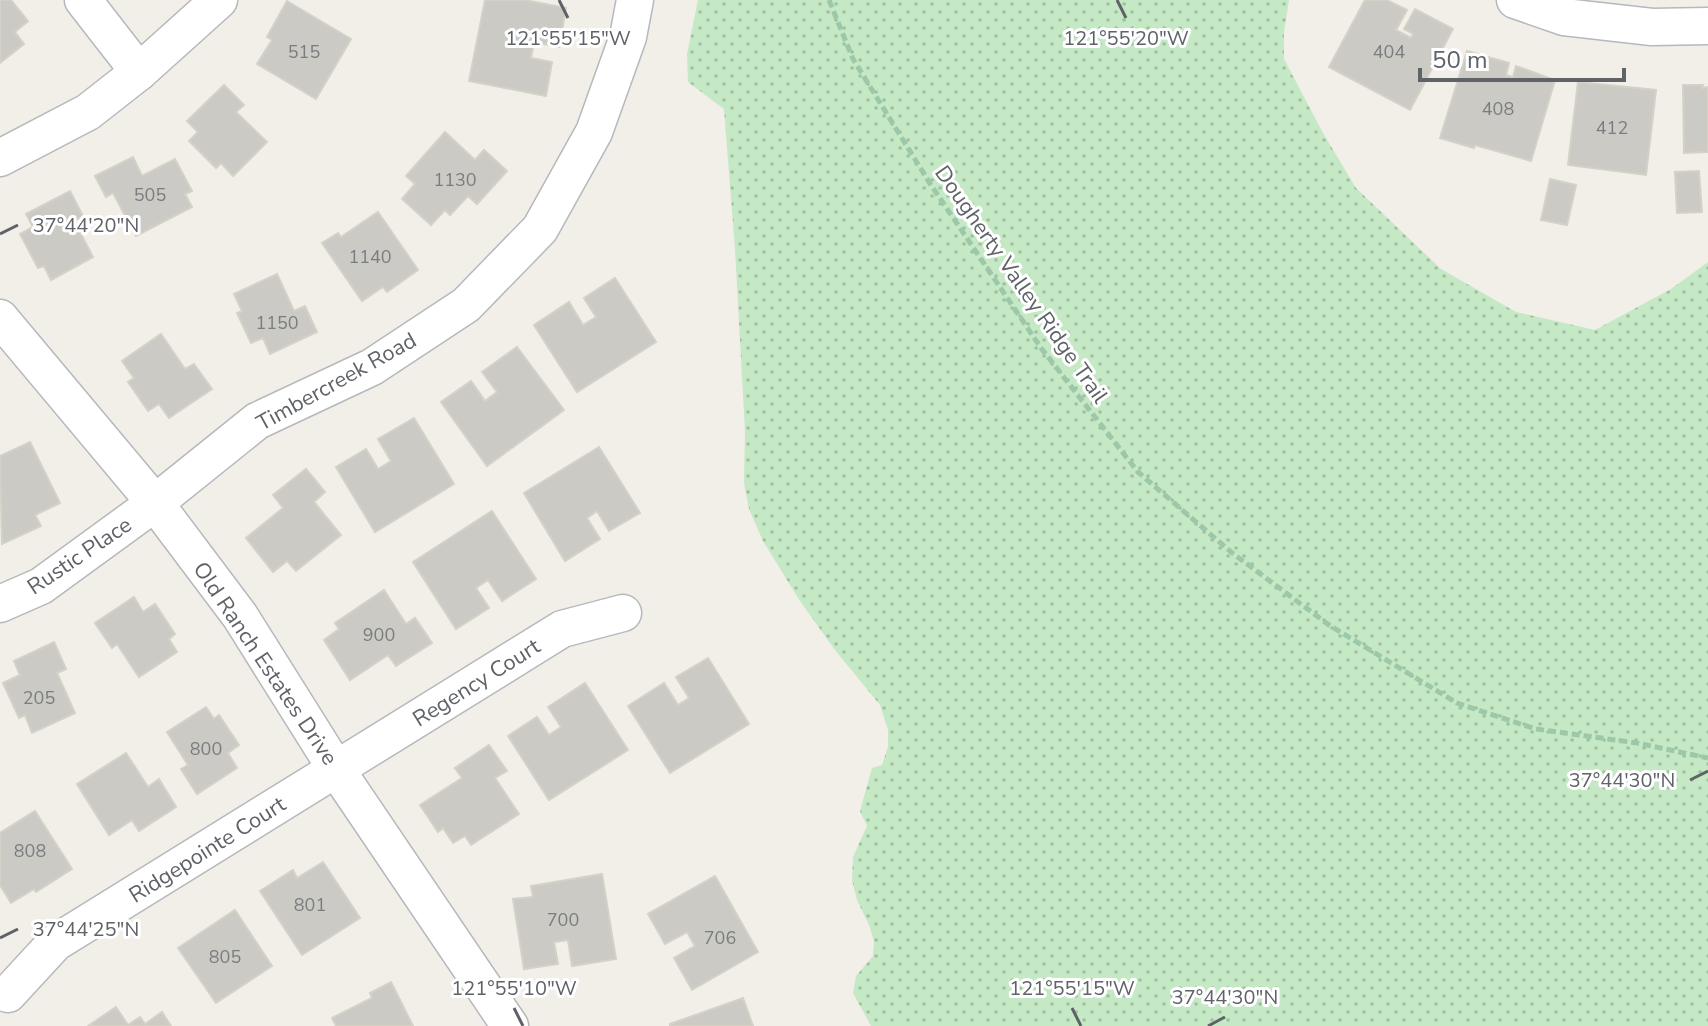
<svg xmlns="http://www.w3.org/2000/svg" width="1708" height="1026" font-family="'Nunito Sans',sans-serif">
<defs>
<pattern id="grass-dots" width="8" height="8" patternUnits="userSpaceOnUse" patternTransform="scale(2)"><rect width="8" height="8" fill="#c5e8c5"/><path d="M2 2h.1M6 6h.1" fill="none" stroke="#a3c0a4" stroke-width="1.8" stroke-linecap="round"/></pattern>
</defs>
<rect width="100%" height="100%" fill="#f1efe8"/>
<path fill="url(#grass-dots)" d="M698 0H1289L1284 32V59L1323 133 1356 188 1441 269 1516 312 1595 330 1671 289 1708 262V1026H871L853 993 856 976 873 956 874 941 869 925 857 900 852 880 853 857 867 826 860 811 872 768 882 765 888 747V730L880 705 835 650 800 601 763 541 749 509 744 483 745 431 735 249 724 109 688 82 687 54Z"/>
<g fill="#cccac5" stroke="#d6d1c6" stroke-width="2">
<path d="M0 0H11L28 21 15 32 24 44 0 63Z"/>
<path d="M485 0H525L566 8 559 47 534 42 531 58 552 62 546 96 469 81Z"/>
<path d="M1365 0H1387L1407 10 1396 30 1411 38 1413 34 1404 29 1415 9 1453 29 1410 110 1329 67Z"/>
<path d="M287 1 351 39 316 99 257 64 272 40 267 37Z"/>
<path d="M1467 51 1509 63 1506 75 1513 77 1516 66 1555 80 1531 161 1475 145 1474 148 1440 138Z"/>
<path d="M1578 82 1656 90 1646 175 1568 165Z"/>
<path d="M224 85 244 105 236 112 267 142 233 176 221 163 216 168 189 141 198 132 187 121Z"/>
<path d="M1683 85H1703L1702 88 1708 87V152L1684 153Z"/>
<path d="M445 132 475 160 484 150 507 171 477 204 468 196 450 215 445 210 431 225 402 199 415 184 406 176Z"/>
<path d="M133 157 142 176 175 159 192 191 185 194 192 207 136 236 113 193 106 197 95 176Z"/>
<path d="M1699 171 1702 212 1677 213 1675 172Z"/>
<path d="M1550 179 1576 185 1567 225 1541 220Z"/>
<path d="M70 191 83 216 74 221 93 257 51 280 44 266 38 268 20 234 33 227 26 214Z"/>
<path d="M378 212 418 270 387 292 383 287 362 301 322 243 338 233 341 237Z"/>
<path d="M277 274 294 311 305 306 317 332 270 354 263 338 251 343 237 313 242 311 234 294Z"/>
<path d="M615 278 656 342 577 392 534 325 569 302 583 325 596 317 584 298Z"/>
<path d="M161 334 185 369 194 364 212 389 169 418 159 404 148 411 128 382 134 378 122 361Z"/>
<path d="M517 347 564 410 487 466 441 402 471 381 485 401 497 392 482 372Z"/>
<path d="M414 418 454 484 375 532 336 467 366 449 378 469 391 461 378 439Z"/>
<path d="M30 442 60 503 35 515 41 526 2 544 0 456Z"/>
<path d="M599 447 640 513 609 531 597 511 587 518 600 539 565 561 524 493Z"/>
<path d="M306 469 325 492 314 502 341 535 296 571 287 561 273 572 246 538 283 508 273 495Z"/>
<path d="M492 511 536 579 502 601 488 580 476 588 489 608 456 629 413 562Z"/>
<path d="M384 590 406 624 415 618 432 643 396 666 388 655 350 680 324 640 339 629 335 623Z"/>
<path d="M134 597 143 612 155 604 175 634 169 639 177 652 139 677 117 644 112 648 95 623Z"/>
<path d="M54 642 66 669 57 673 75 713 32 733 25 715 19 718 3 683 20 675 14 661Z"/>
<path d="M708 658 749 724 670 773 628 706 664 683 678 705 689 698 676 677Z"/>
<path d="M585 683 628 750 549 800 508 736 537 717 549 735 561 727 548 707Z"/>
<path d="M206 707 214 719 219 715 239 745 228 753 237 768 197 794 181 769 188 765 167 732Z"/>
<path d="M489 745 507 771 495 778 519 814 471 845 465 836 453 843 443 828 438 832 420 805 462 778 455 768Z"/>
<path d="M126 753 148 787 159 779 176 807 139 831 132 820 109 835 77 784Z"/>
<path d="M35 811 72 869 36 892 34 889 11 903 0 885V833Z"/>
<path d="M323 862 360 918 302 955 260 891 293 870 297 878Z"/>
<path d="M602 874 616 959 572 966 568 940 554 942 558 964 524 969 513 899 533 897 531 886Z"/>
<path d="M715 876 758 952 692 990 674 958 695 946 687 932 665 944 648 914Z"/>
<path d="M235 910 272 966 216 1003 178 948Z"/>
<path d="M391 982 413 1026H336L332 1018 372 998 370 993Z"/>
<path d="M743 998 753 1026H670V1024Z"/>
<path d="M116 1007 128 1025 140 1017 145 1024 162 1012 171 1026H88Z"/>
</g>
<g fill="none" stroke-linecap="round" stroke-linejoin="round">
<defs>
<g id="minor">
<path d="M83 0 139 72"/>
<path d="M1515 0 1564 17 1652 27 1708 26"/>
<path d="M0 158 88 112 139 72 219 0"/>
<path d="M0 318 155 503 240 616 336 769 510 1026"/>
<path d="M0 604 41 586 155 503 257 421 372 367 466 305 540 229 594 132 628 37 635 0"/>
<path d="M8 994 55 943 336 769 562 629 623 613"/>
</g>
</defs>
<use href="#minor" stroke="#b5b8bc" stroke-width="39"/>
<path stroke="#9cc7a9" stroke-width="5" stroke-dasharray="8 4" stroke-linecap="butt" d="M829 0 853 59 929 182 1041 348 1138 472 1231 552 1329 625 1457 703 1536 729 1637 743 1708 758"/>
<use href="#minor" stroke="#fff" stroke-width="36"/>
</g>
<path fill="none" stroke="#5f6368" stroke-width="3" d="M559 0 568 18M1117 0 1126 18M0 234 18 225M1690 780 1708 771M0 938 18 929M514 1008 523 1026M1072 1008 1081 1026M1208 1026 1225 1017"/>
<g text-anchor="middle" stroke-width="6" stroke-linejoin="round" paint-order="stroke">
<g font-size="18" fill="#7a7d7f">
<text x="304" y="58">515</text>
<text x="1389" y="58">404</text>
<text x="1498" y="115">408</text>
<text x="1612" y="134">412</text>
<text x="455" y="186">1130</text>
<text x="150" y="201">505</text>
<text x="370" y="263">1140</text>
<text x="277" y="329">1150</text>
<text x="379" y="641">900</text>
<text x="39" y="704">205</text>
<text x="206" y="755">800</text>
<text x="30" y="857">808</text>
<text x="310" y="911">801</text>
<text x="563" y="926">700</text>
<text x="720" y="944">706</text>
<text x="225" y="963">805</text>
</g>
<g font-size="22" fill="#5f6368" stroke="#fff">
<text transform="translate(1022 284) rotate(55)" y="8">Dougherty Valley Ridge Trail</text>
<text transform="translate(336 381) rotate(-29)" y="8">Timbercreek Road</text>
<text transform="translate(79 555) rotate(-34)" y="8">Rustic Place</text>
<text transform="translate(266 663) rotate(56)" y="8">Old Ranch Estates Drive</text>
<text transform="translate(476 682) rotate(-32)" y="8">Regency Court</text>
<text transform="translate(207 849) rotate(-32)" y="8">Ridgepointe Court</text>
</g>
</g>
<g font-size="20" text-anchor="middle" fill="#5f6368" stroke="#fff" stroke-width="6" stroke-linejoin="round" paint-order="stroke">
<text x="568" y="45">121°55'15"W</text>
<text x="1126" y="45">121°55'20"W</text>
<text x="86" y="232">37°44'20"N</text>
<text x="1622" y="787">37°44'30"N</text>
<text x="86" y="936">37°44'25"N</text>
<text x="514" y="995">121°55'10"W</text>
<text x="1072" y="995">121°55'15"W</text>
<text x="1225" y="1004">37°44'30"N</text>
</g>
<path d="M1420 68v12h204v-12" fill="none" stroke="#5f6368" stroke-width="4"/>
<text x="1432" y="68" font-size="24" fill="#5f6368" stroke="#ffffff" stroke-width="6" paint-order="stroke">50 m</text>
</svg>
